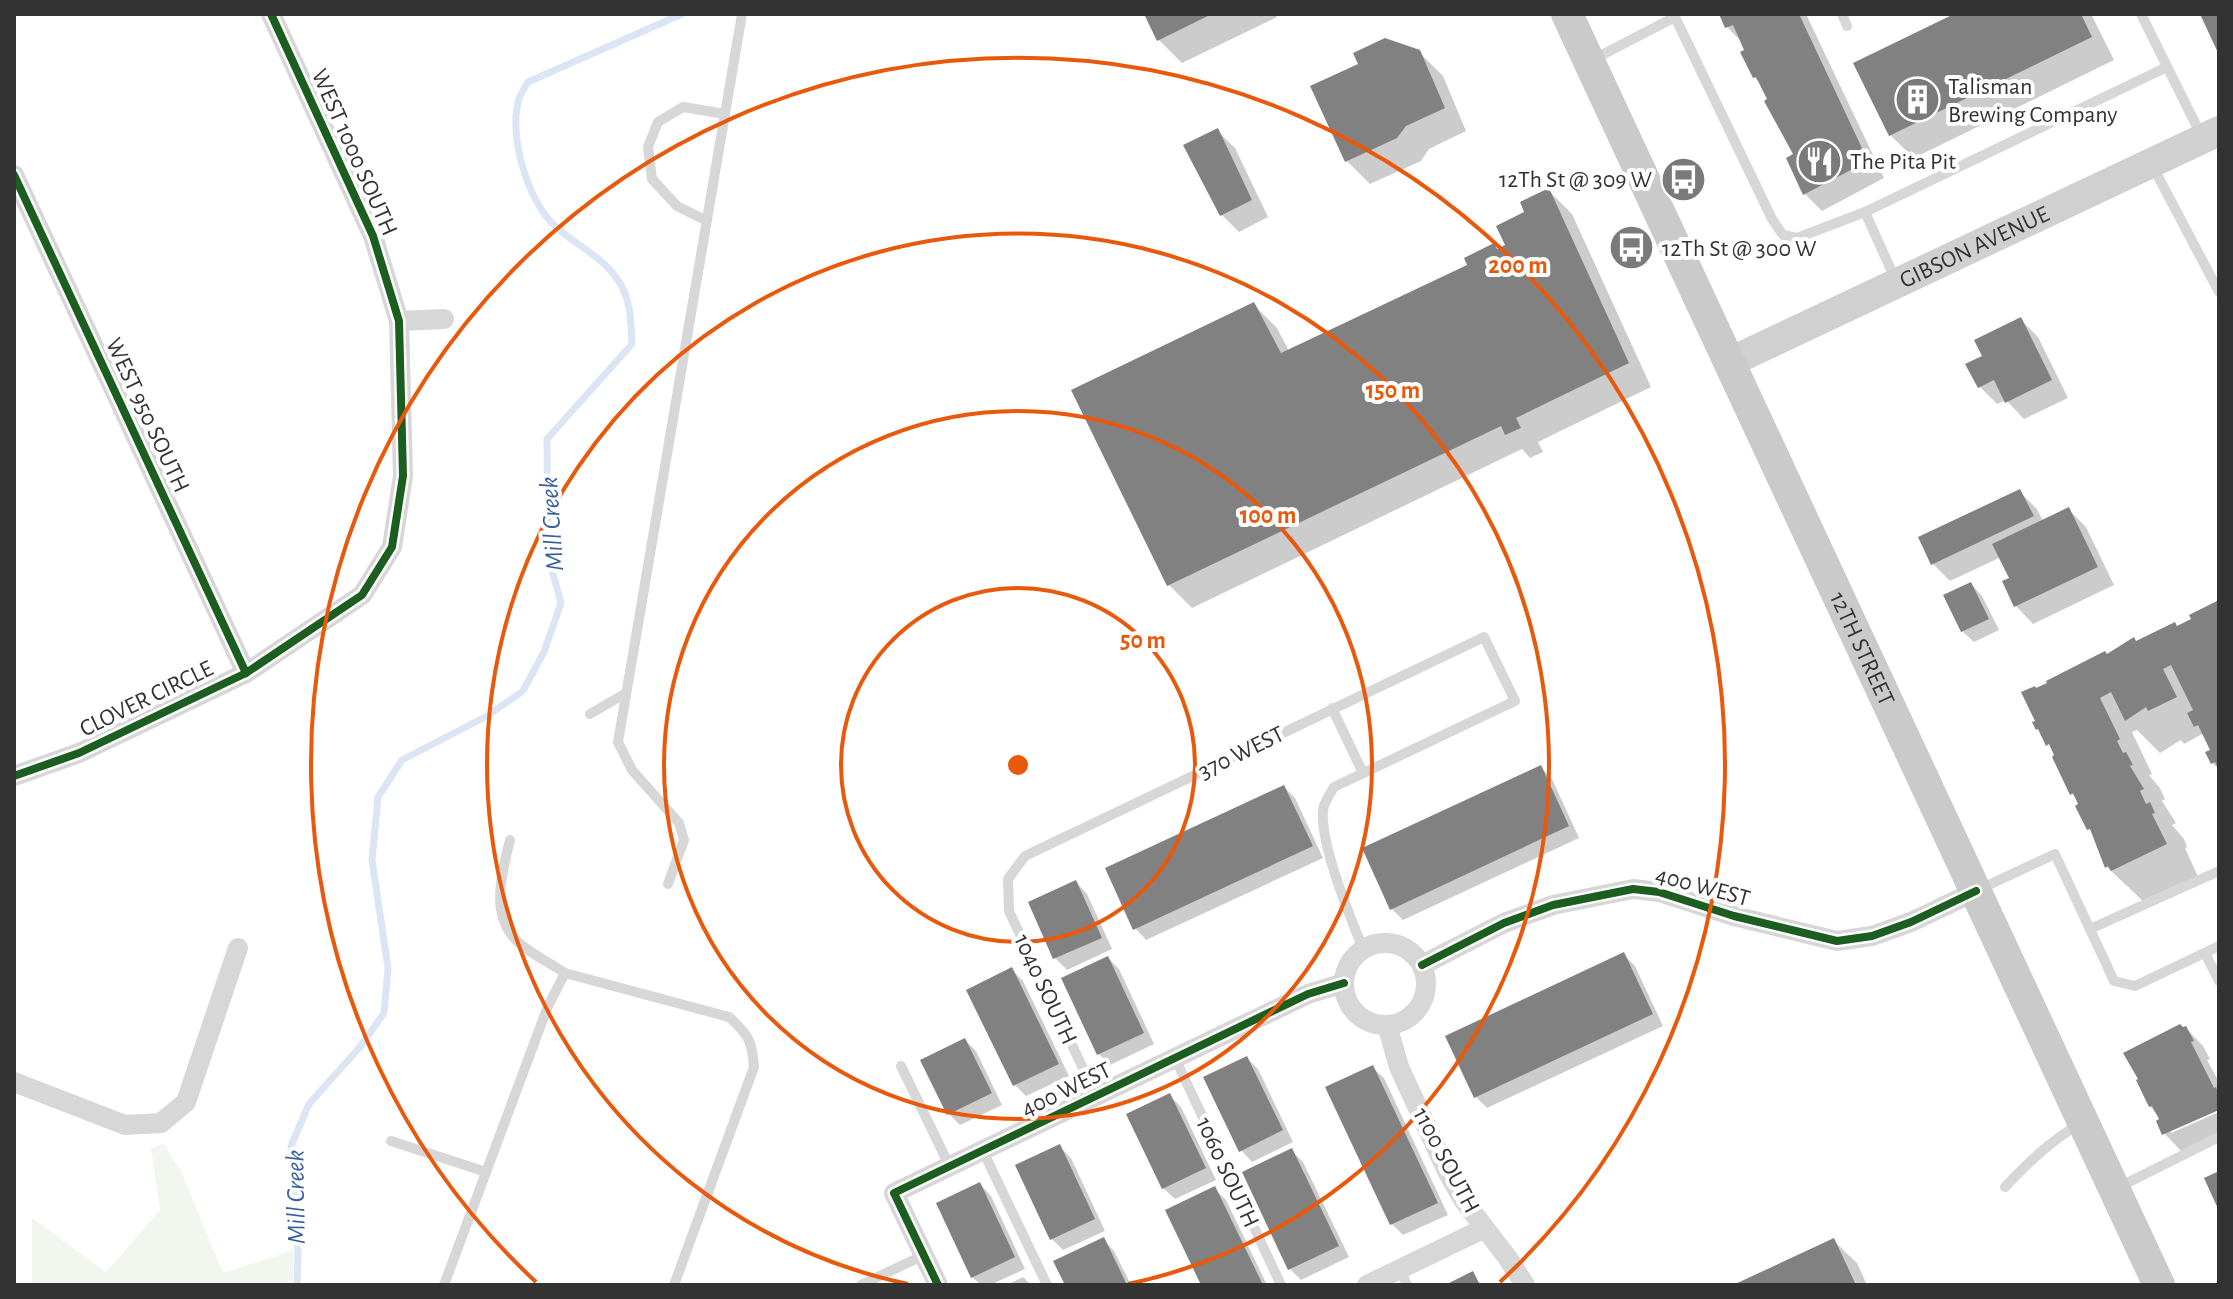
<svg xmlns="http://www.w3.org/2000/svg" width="2233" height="1299" font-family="'Alegreya Sans',sans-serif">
<rect width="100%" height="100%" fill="#fff"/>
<path fill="#f1f7ee" d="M164 1144 181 1171 223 1273 294 1250 293 1285H32V1218L106 1272 160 1210 151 1148Z"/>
<g fill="#0003">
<path d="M1147 14H1276L1277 17 1182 63 1159 40Z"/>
<path d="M1721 14H1806L1884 178 1822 211 1805 194 1796 155 1762 85 1754 77 1743 43 1727 27Z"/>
<path d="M1958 14H2091L2114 60 1914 158 1890 135Z"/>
<path d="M1419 52 1443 76 1466 131 1429 149 1421 161 1370 184 1347 161 1312 87Z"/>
<path d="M1217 131 1235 148 1268 217 1239 232 1221 214Z"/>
<path d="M1549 191 1572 214 1651 387 1538 442 1543 452 1530 458 1522 449 1192 608 1169 585 1254 305 1277 328 1289 351 1470 266 1493 245 1498 250 1508 246 1526 213Z"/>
<path d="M2021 320 2038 337 2068 398 2024 419 2006 400 1997 404 1980 387 1985 357Z"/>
<path d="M2020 492 2037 509 2043 521 2068 509 2086 527 2114 585 2033 624 2016 606 2012 579 2001 557 1950 581 1933 564Z"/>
<path d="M1971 584 1982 596 1999 630 1974 642 1962 631Z"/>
<path d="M2219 604V769L2212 763 2213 751 2204 733 2184 744 2181 740 2160 753 2137 730 2132 732 2152 774 2149 775 2160 788 2165 799 2162 801 2176 823 2172 825 2184 839 2187 847 2185 848 2199 879 2146 904 2107 867 2079 801 2071 793 2055 751 2038 729 2037 690 2107 656 2177 628Z"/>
<path d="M1541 767 1552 779 1579 838 1403 920 1392 909Z"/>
<path d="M1284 787 1295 798 1323 858 1146 940 1135 928Z"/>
<path d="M1076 882 1087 894 1112 949 1067 970 1055 958 1030 903Z"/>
<path d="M1624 955 1635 966 1663 1026 1487 1108 1475 1096Z"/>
<path d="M1108 958 1119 969 1154 1044 1110 1065 1099 1054Z"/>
<path d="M1012 970 1023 981 1069 1076 1026 1096 1015 1085Z"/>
<path d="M2186 1028 2203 1046 2210 1059 2207 1060 2219 1082V1108L2171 1128V1133L2219 1112V1135L2181 1151 2164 1133 2161 1120 2150 1106Z"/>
<path d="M965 1040 976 1051 1002 1105 960 1125 949 1114Z"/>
<path d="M1247 1058 1258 1069 1293 1142 1252 1162 1241 1150Z"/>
<path d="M1372 1067 1384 1078 1448 1215 1403 1235 1392 1224Z"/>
<path d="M1170 1096 1181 1107 1216 1180 1175 1199 1163 1188Z"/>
<path d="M1059 1146 1071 1158 1105 1231 1063 1250 1052 1239Z"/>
<path d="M1292 1151 1303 1162 1349 1257 1301 1280 1290 1269Z"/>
<path d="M980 1184 991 1196 1025 1269 990 1285H981L972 1277Z"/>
<path d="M1214 1188 1226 1200 1267 1285H1203Z"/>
<path d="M1103 1239 1114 1251 1131 1285H1067Z"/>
<path d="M1833 1240 1857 1263 1867 1285H1738Z"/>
<path d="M1023 1277 1031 1285H1007Z"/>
</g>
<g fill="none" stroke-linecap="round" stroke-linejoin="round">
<path stroke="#dbe5f4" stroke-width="7" d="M297 1285 298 1252 291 1146 309 1104 360 1047 384 1013 388 968 372 860 378 797 402 760 487 716 523 691 544 652 561 603 548 555 547 439 632 344C631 322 631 299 618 280 599 253 574 245 553 224 527 199 508 133 519 99 521 93 525 87 528 82L682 14"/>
</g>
<g fill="#818181">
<path d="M1144 14H1212L1157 41Z"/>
<path d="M1719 14H1799L1868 161 1803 195 1786 158 1793 154 1764 101 1767 99 1756 77 1753 78 1740 52 1744 50 1733 25 1725 28Z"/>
<path d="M1954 14H2081L2092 37 1889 136 1853 63Z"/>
<path d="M2200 14H2219V55Z"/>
<path d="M1385 38 1420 50 1445 108 1406 126 1397 138 1345 162 1310 86 1358 64 1353 53Z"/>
<path d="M1218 128 1252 200 1220 216 1183 145Z"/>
<path d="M1549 188 1629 363 1516 418 1521 428 1505 435 1501 426 1167 586 1071 390 1254 302 1281 353 1467 265 1464 258 1494 243 1497 249 1505 245 1496 226 1524 212 1520 202Z"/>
<path d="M2021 317 2052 380 2005 403 1994 380 1978 388 1965 364 1982 356 1974 340Z"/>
<path d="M2020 489 2034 516 1931 565 1918 537Z"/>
<path d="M2069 507 2098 567 2014 607 2002 581 2009 578 1992 544Z"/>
<path d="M1971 582 1989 619 1961 632 1943 595Z"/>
<path d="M2219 600V770L2215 762 2211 764 2205 752 2210 750 2198 725 2194 727 2187 713 2193 710 2171 665 2163 669 2177 697 2148 711 2146 707 2125 721 2111 692 2100 698 2120 739 2117 741 2123 753 2126 752 2133 765 2130 766 2144 789 2140 791 2146 804 2150 802 2155 813 2152 814 2167 844 2111 871 2108 866 2105 868 2090 829 2087 830 2075 806 2078 804 2073 793 2070 795 2052 757 2054 755 2049 744 2046 746 2038 729 2036 730 2032 722 2035 721 2021 692 2035 686 2036 688 2047 683 2046 681 2105 651 2107 654 2134 637 2136 641 2175 622 2177 626 2191 619 2189 615Z"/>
<path d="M1541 765 1569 826 1390 910 1362 848Z"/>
<path d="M1284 785 1313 846 1133 930 1105 868Z"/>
<path d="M1076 880 1102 938 1053 959 1028 902Z"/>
<path d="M1624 952 1653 1014 1474 1098 1445 1036Z"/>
<path d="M1108 956 1144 1033 1097 1055 1061 978Z"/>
<path d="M1012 967 1059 1064 1013 1086 966 990Z"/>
<path d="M2180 1024 2183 1027 2186 1026 2194 1041 2191 1042 2214 1088 2216 1087 2219 1094V1110L2162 1135 2156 1121 2159 1119 2152 1106 2149 1107 2136 1080 2138 1079 2123 1053Z"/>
<path d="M965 1038 992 1093 947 1115 920 1060Z"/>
<path d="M1247 1056 1283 1130 1239 1152 1203 1077Z"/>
<path d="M1373 1065 1438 1203 1390 1225 1325 1087Z"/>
<path d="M1170 1093 1206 1168 1162 1189 1126 1114Z"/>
<path d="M1060 1144 1095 1219 1050 1240 1015 1165Z"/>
<path d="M1292 1148 1339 1246 1288 1270 1242 1172Z"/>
<path d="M2219 1171V1211L2204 1178Z"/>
<path d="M980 1182 1015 1257 971 1278 936 1203Z"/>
<path d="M1215 1186 1262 1283 1258 1285H1201L1165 1210Z"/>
<path d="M1104 1237 1127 1285H1065L1053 1261Z"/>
<path d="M1834 1238 1856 1285H1733Z"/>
<path d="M1473 1271 1480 1285H1445Z"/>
</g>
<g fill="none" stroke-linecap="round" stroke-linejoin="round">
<g stroke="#d7d7d7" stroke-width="10">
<path d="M1842 14 1847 26"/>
<path d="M2141 14 2202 137"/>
<path d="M1594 59 1675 17 1772 219 1783 235 1797 238 1865 212 2167 67"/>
<path d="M2152 165 2219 292"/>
<path d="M1865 212 1896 281"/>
<path d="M707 221 677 206 652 179 648 147 658 122 683 107 725 114"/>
<path d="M1332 708 1363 773"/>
<path d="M590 714 626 693"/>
<path d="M668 884 684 840 679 823 632 770 618 742 742 14"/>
<path d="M1978 890 2055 854 2114 981 2135 986 2219 946"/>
<path d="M2090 929 2219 871"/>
<path d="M2205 953 2219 981"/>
<path d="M565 973 729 1017C749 1035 752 1041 754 1067L674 1285"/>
<path d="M1175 1058 1281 1285"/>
<path d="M901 1066 950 1167"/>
<path d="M1096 1096 1009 911 1008 879 1025 856 1484 637 1515 701 1334 787C1330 794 1324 802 1323 810 1320 845 1350 916 1363 949"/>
<path d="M391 1141 486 1172"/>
<path d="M983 1151 1047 1285"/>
<path d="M2005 1187C2030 1161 2049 1142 2081 1123"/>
<path d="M2117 1188 2219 1137"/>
<path d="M1400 1269 1407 1285"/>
<path d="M444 1285 548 1006 565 973C550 963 531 954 518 942 489 915 502 873 510 840"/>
<path d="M861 1285 924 1255"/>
</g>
<g stroke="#d7d7d7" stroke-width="20">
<path d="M14 175 246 673"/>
<path d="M399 321 444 319"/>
<path d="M14 776 79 753 246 673 362 595 392 547 403 476 399 321 373 236 271 14"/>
<circle cx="1385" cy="984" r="41"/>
<path d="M1422 965 1504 923 1553 905 1633 889 1659 892 1734 916 1837 941 1872 936 1911 922 1976 891"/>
<path d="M1387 1025 1399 1067 1447 1171 1464 1201 1507 1257 1525 1285"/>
<path d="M14 1082 125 1125 161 1123 186 1102 238 948"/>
<path d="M938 1285 894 1193 1308 994 1344 983"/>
<path d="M1367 1285 1485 1228"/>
</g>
<path stroke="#d0d0d0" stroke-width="30" id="s1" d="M1730 362 2219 131"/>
<path stroke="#cacaca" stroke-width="32" id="s2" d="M1567 14 2159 1285"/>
<defs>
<g id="cycleway">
<path d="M14 175 246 673"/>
<path d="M14 776 79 753 246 673 362 595 392 547 403 476 399 321 373 236 271 14"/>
<path d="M1422 965 1504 923 1553 905 1633 889 1659 892 1734 916 1837 941 1872 936 1911 922 1976 891"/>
<path d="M938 1285 894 1193 1308 994 1344 983"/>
</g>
</defs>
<use href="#cycleway" stroke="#fff" stroke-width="13"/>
<use href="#cycleway" stroke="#1b5e20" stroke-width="8"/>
</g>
<g fill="none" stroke="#e8590c" stroke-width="4">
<circle cx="1018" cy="765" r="177"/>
<circle cx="1018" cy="765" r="354"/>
<path d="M908 1284A531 531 0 1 1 1128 1284"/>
<path d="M536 1282A707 707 0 1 1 1500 1282"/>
</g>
<defs>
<symbol id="building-disc" viewBox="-11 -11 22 22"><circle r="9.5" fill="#7a7a7a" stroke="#fff"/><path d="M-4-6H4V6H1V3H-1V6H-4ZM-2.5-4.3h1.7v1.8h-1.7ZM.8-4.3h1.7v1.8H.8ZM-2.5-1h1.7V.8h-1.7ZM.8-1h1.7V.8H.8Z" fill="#fff"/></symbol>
<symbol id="restaurant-disc" viewBox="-11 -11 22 22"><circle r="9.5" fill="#7a7a7a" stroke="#fff"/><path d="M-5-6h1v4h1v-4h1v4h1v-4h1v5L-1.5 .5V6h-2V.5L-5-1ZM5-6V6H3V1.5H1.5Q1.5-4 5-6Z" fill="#fff"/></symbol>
<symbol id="bus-disc" viewBox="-11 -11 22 22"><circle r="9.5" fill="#7a7a7a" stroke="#fff"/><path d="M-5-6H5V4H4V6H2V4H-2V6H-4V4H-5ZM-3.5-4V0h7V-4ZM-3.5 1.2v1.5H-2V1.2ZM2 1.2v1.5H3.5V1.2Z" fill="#fff"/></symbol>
</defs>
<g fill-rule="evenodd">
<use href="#building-disc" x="1892" y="74" width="51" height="51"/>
<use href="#restaurant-disc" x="1794" y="136" width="51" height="51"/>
<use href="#bus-disc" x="1658" y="154" width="51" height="51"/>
<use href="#bus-disc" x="1606" y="222" width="51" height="51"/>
</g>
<g text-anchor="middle" stroke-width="8" stroke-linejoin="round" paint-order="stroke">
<g font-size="24" fill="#333" stroke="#fff" text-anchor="start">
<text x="1948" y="94">Talisman<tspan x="1948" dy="28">Brewing Company</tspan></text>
<text x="1850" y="169">The Pita Pit</text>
<text x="1652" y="187" text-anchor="end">12Th St @ 309 W</text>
<text x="1662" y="256">12Th St @ 300 W</text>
</g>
<g font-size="24" fill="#333" stroke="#fff">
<text transform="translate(355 152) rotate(66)" y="8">WEST 1000 SOUTH</text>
<text dy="8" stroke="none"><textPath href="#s1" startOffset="270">GIBSON AVENUE</textPath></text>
<text transform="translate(148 415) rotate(65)" y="8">WEST 950 SOUTH</text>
<text dy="8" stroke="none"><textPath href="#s2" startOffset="700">12TH STREET</textPath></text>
<text transform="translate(146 698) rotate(-26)" y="8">CLOVER CIRCLE</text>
<text transform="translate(1241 752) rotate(-26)" y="8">370 WEST</text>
<text transform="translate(1703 886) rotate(15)" y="8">400 WEST</text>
<text transform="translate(1046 989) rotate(65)" y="8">1040 SOUTH</text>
<text transform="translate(1066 1089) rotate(-26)" y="8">400 WEST</text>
<text transform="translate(1447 1160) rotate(62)" y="8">1100 SOUTH</text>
<text transform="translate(1228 1172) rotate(65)" y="8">1060 SOUTH</text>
</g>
<g font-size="26" font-style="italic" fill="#38609d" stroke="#fff">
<text transform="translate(551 524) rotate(-94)" y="9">Mill Creek</text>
<text transform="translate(295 1197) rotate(-91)" y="9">Mill Creek</text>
</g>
</g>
<circle cx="1018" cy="765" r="12" fill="#e8590c" stroke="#fff" stroke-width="4"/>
<g font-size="24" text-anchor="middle" font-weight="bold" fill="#e8590c" stroke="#fff" stroke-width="8" stroke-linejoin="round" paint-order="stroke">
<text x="1518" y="273">200 m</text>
<text x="1393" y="398">150 m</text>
<text x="1268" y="523">100 m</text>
<text x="1143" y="648">50 m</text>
</g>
<rect width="2233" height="1299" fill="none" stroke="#333333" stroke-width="32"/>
</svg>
